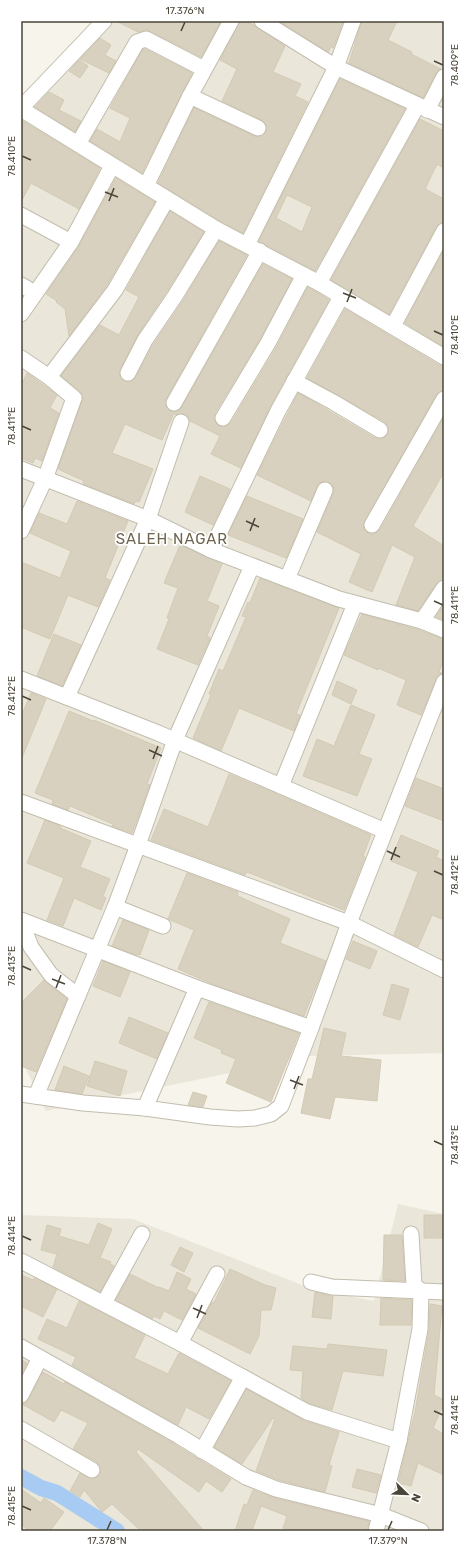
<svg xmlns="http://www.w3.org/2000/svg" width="465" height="1552" font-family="Rubik,sans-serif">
<rect width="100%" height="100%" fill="#f6f4eb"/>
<g fill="#eae6d9">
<path d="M100 21H444V1053L311 1056 46 1111 21 1059V116Z"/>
<path d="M398 1204 444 1214V1531H21V1215L133 1219 310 1288 374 1301Z"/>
</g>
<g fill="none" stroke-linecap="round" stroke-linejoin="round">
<path stroke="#a7cbf2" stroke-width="16" d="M21 1477 41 1488 57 1493 117 1531"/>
</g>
<g fill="#d8d1c0" stroke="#d3cab3" fill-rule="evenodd">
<path d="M116 21H221L201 57 150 31 146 30 138 32Z"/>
<path d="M240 21H245L254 25 285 46 273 72 301 84 295 96 308 102 243 233 220 221 158 183 194 108 254 136 259 137 266 132 267 127 262 120 222 101 237 69 220 60Z"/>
<path d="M279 21H343L333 48 331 47 328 52Z"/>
<path d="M362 21H397L388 40 412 52 411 54 441 69 436 73 423 98 349 63Z"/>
<path d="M100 38 111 45 105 55 116 61 109 73 80 59Z"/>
<path d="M143 49H145L192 73 142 173 90 141 97 129 120 142 130 118 110 108Z"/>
<path d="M79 60 88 66 80 78 69 71Z"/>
<path d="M340 79 405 109 315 271 259 241ZM287 195 312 207 302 232 276 218Z"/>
<path d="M49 92 64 100 59 110 81 121 75 132 35 107Z"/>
<path d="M420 119 444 131V168L437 164 425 189 444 199V222L440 223 436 227 389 314 331 280Z"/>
<path d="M21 120 100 168 79 209 31 183 21 202Z"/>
<path d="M116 178 155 202 107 285 69 336 65 309 56 302 57 301 46 294 79 246Z"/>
<path d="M170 211 204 232 167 291 137 336 120 369V378L124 381 129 382 133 380 136 377 153 345 183 301 219 241 247 255 166 399V407L170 411H178L182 407 263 264 292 279 260 339 215 413V422L219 426H227L231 423 276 348 308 287 329 300 270 407 241 468 211 454 220 436 190 421 188 416 184 414 176 415 174 413 162 440 125 424 112 453 153 469 139 502 136 501 134 504 83 484 84 481 58 469 82 401 83 396 80 391 61 376 100 325 119 335 139 297 126 290Z"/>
<path d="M444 250V347L405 323Z"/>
<path d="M345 309 439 365 444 366V390L440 391 436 395 363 525 364 529 368 533 372 534 380 530 444 417V472L413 526 444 546V579L437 583 418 611 396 605 415 557 392 545 372 592 349 582 361 554 317 532 333 494 334 489 332 484 324 481 319 483 311 501 257 475 298 393 375 438H384L388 434V426L385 422 307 378Z"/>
<path d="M27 373 57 395 50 408 59 413 42 461 35 458 33 463 21 458V386Z"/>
<path d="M200 476 230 489 213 525 185 512Z"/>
<path d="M247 496 303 519 286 558 228 535Z"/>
<path d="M77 501 128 521 105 578 110 580 98 607 68 595 50 639 21 627V562L60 578 71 551 30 533 39 513 67 524Z"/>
<path d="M180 545 222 564 207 601 219 606 207 636 210 638 198 665 157 649 169 619 167 618 178 588 164 583Z"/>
<path d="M260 578 339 608 296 714 300 715 294 731 239 708 221 751 193 738 211 695 209 694 219 669 223 671 246 617 242 616 248 602 250 603Z"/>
<path d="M444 604V620L436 617Z"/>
<path d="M362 614 419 630 444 639V659L439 672 442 673 436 679 421 715 397 705 406 680 378 668V670L344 655Z"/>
<path d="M54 634 81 645 62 686 37 676Z"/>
<path d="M337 681 357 690 351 704 332 695Z"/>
<path d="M31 693 46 699 21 760V717Z"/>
<path d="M351 705 375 715 359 754 372 759 357 796 303 776 317 739 334 746Z"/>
<path d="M69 711 93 721 94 720 161 748 147 784 150 785 132 833 112 826 113 824 70 806 68 810 52 804 53 800 35 793Z"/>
<path d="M229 774 371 835 363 856 365 857 344 910 247 872 245 875 151 840 164 809 208 827Z"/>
<path d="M416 778 444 789V821L405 806Z"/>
<path d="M45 820 61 826 60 828 91 841 80 867 110 879 103 896 106 898 101 910 74 898 63 926 47 920 64 878 27 863Z"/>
<path d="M401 835 439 851 436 857 444 861V920L432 915 418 947 394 935 418 872 391 861Z"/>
<path d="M187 873 238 892 237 895 242 898 290 919 280 943 326 961 304 1016 215 985 178 969 194 930 168 919Z"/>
<path d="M123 920 149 930 140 955 137 954V955L112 946Z"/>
<path d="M353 941 377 951 370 969 346 959Z"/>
<path d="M103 961 130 972 120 997 93 986Z"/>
<path d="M44 980 67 999 36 1072 21 1066V1003Z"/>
<path d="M392 984 409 989 400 1020 383 1015Z"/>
<path d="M209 1002 299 1033 271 1102 226 1083 236 1059 221 1053 222 1050 194 1038Z"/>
<path d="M129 1017 168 1033 157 1059 119 1043Z"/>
<path d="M324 1028 346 1033 341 1056 381 1060 377 1101 335 1097 330 1119 301 1113 308 1079H312Z"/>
<path d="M95 1061 127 1071 120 1096 87 1086Z"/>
<path d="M64 1066 89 1076 82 1094 55 1090Z"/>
<path d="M193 1092 207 1096 203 1107 188 1105Z"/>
<rect x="424" y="1215" width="20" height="23"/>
<path d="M98 1223 112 1229 100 1258 111 1262 110 1264 114 1266 100 1292 53 1267 57 1254 41 1250 47 1225 61 1229 59 1236 89 1245Z"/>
<path d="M384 1235H402L405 1281 383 1280Z"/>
<path d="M180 1247 193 1253 184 1272 171 1265Z"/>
<path d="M230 1269 265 1285 276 1288 271 1310H261L259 1336 250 1354 198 1328 212 1302 214 1303Z"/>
<path d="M177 1272 191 1279 186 1289 196 1294 182 1320 164 1311 160 1319 154 1316 152 1319 116 1300 130 1274 159 1288V1287L169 1291Z"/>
<path d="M21 1275 33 1280 34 1278 57 1289 43 1317 21 1306Z"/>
<path d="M315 1292 333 1296 331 1319 312 1317Z"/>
<path d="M381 1298 412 1300 411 1325H380Z"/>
<path d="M79 1301 145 1335 134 1358 168 1374 179 1353 231 1381 209 1419 186 1407 178 1425 72 1365 76 1357 38 1339 47 1319 67 1328Z"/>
<path d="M430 1304 442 1306 434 1395 444 1400V1403L433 1428 444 1434V1475L418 1463 411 1486 398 1483 415 1412 429 1331Z"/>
<path d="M328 1344 387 1350 383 1376 343 1371 332 1410 311 1404 301 1398 303 1371 290 1370 293 1346 327 1349Z"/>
<path d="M21 1360 27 1363 21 1375Z"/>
<path d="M43 1372 64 1384 65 1382 174 1444 231 1479 222 1492 206 1481 199 1492 138 1449 136 1452 204 1531H141L112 1504 102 1512 84 1490 80 1497 70 1491 80 1473 92 1479 100 1475 101 1470 97 1462 73 1449 88 1423 61 1410 54 1422 22 1404 29 1399Z"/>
<path d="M246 1389 303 1420 339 1432 329 1465 332 1466 325 1492 279 1480 256 1471 275 1419 273 1418 242 1464 214 1447Z"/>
<path d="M357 1469 381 1475 376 1493 352 1487Z"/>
<path d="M21 1489 41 1503 44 1498 64 1512 50 1531H30L21 1525Z"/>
<path d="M253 1490 274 1498 369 1521 367 1531H294L283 1528 287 1516 261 1506 252 1531H235L244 1504 247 1505Z"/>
</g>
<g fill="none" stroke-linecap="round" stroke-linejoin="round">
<defs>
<g id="minor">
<path d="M262 21 336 67 444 117"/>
<path d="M190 96 258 128"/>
<path d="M21 108 104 21"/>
<path d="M21 109 216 229 319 283 444 357"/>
<path d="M427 110 444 77"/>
<path d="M78 144 137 42 146 39 204 69"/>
<path d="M146 186 190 96 231 21"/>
<path d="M21 215 71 242 112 166"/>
<path d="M247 245 336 67 353 21"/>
<path d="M319 283 417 106"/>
<path d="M21 285 35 293"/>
<path d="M21 314 71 242"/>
<path d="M393 326 444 231"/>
<path d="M21 358 49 377"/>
<path d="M128 373 145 340 175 296 216 229"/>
<path d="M294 381 333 402 380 430"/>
<path d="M174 403 260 251"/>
<path d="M223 418 268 343 304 275"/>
<path d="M21 469 148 519 211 550 339 599 422 621 444 630"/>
<path d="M372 525 444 399"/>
<path d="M21 531 45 479 74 398 49 377 115 290 167 199"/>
<path d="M211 550 278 411 341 297"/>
<path d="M287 579 325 490"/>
<path d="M422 621 444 588"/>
<path d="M21 679 158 733 385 831"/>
<path d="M67 697 148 519 181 422"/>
<path d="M281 786 355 604"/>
<path d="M21 802 349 923 444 970"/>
<path d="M115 907 163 926"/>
<path d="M21 920 197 988 311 1028"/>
<path d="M21 921 31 947 51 975 78 996"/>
<path d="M21 1094 83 1103 145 1108 210 1117 238 1119 255 1118 271 1114 281 1106 311 1028 349 923 444 682"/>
<path d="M36 1096 115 907 138 845 175 740 252 566"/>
<path d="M145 1108 197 988"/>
<path d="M411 1234 414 1285 421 1291"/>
<path d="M21 1261 180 1343 307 1412 399 1441"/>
<path d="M311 1282 332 1287 444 1292"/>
<path d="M104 1303 142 1234"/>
<path d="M180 1343 217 1274"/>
<path d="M21 1347 179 1436 246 1477 276 1489 381 1515 421 1531"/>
<path d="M21 1395 40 1358"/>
<path d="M21 1429 92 1470"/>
<path d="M202 1451 243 1377"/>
<path d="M376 1531 399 1441 420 1329 421 1291"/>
</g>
</defs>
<use href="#minor" stroke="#c2bdad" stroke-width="17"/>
<use href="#minor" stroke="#fff" stroke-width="15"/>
</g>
<path fill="none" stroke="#4a4538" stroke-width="1.5" d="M181 31 185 22M434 61 443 65M22 156 31 160M105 192 118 197M109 201 114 188M343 293 356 298M347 302 352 289M434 331 443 335M22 426 31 430M246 521 259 527M250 531 255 518M434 601 443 605M22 696 31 700M149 750 162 756M153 759 158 746M387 851 400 857M391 860 396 847M434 871 443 875M22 966 31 970M52 979 65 984M56 988 61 975M290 1080 303 1085M294 1089 299 1076M434 1141 443 1145M22 1236 31 1240M193 1308 206 1314M197 1318 202 1305M434 1411 443 1415M22 1506 31 1510M107 1530 111 1521M388 1530 392 1521"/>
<g text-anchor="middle" stroke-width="3.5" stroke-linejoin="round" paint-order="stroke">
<g font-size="15" letter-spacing="1" fill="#6d644f" stroke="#fff">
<text x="172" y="544">SALEH NAGAR</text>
</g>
</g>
<rect width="465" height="1552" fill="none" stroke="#ffffff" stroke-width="44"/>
<g transform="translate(407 1494) rotate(113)" stroke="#ffffff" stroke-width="3" paint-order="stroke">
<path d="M0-3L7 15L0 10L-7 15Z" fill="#4a4538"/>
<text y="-6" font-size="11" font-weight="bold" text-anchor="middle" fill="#4a4538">N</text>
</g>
<rect x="22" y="22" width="421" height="1508" fill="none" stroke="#4a4538" stroke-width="1.5"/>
<g font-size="10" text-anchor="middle" fill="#4a4538">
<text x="185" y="14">17.376°N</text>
<text transform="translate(454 65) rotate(-90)" y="4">78.409°E</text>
<text transform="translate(11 156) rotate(-90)" y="4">78.410°E</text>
<text transform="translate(454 335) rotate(-90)" y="4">78.410°E</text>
<text transform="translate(11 426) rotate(-90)" y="4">78.411°E</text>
<text transform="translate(454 605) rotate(-90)" y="4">78.411°E</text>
<text transform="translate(11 696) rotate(-90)" y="4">78.412°E</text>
<text transform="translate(454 875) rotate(-90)" y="4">78.412°E</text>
<text transform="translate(11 966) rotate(-90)" y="4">78.413°E</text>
<text transform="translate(454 1145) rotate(-90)" y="4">78.413°E</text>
<text transform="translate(11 1236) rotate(-90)" y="4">78.414°E</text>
<text transform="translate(454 1415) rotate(-90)" y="4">78.414°E</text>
<text transform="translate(11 1506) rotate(-90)" y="4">78.415°E</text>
<text x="107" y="1544">17.378°N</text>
<text x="388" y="1544">17.379°N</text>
</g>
</svg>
